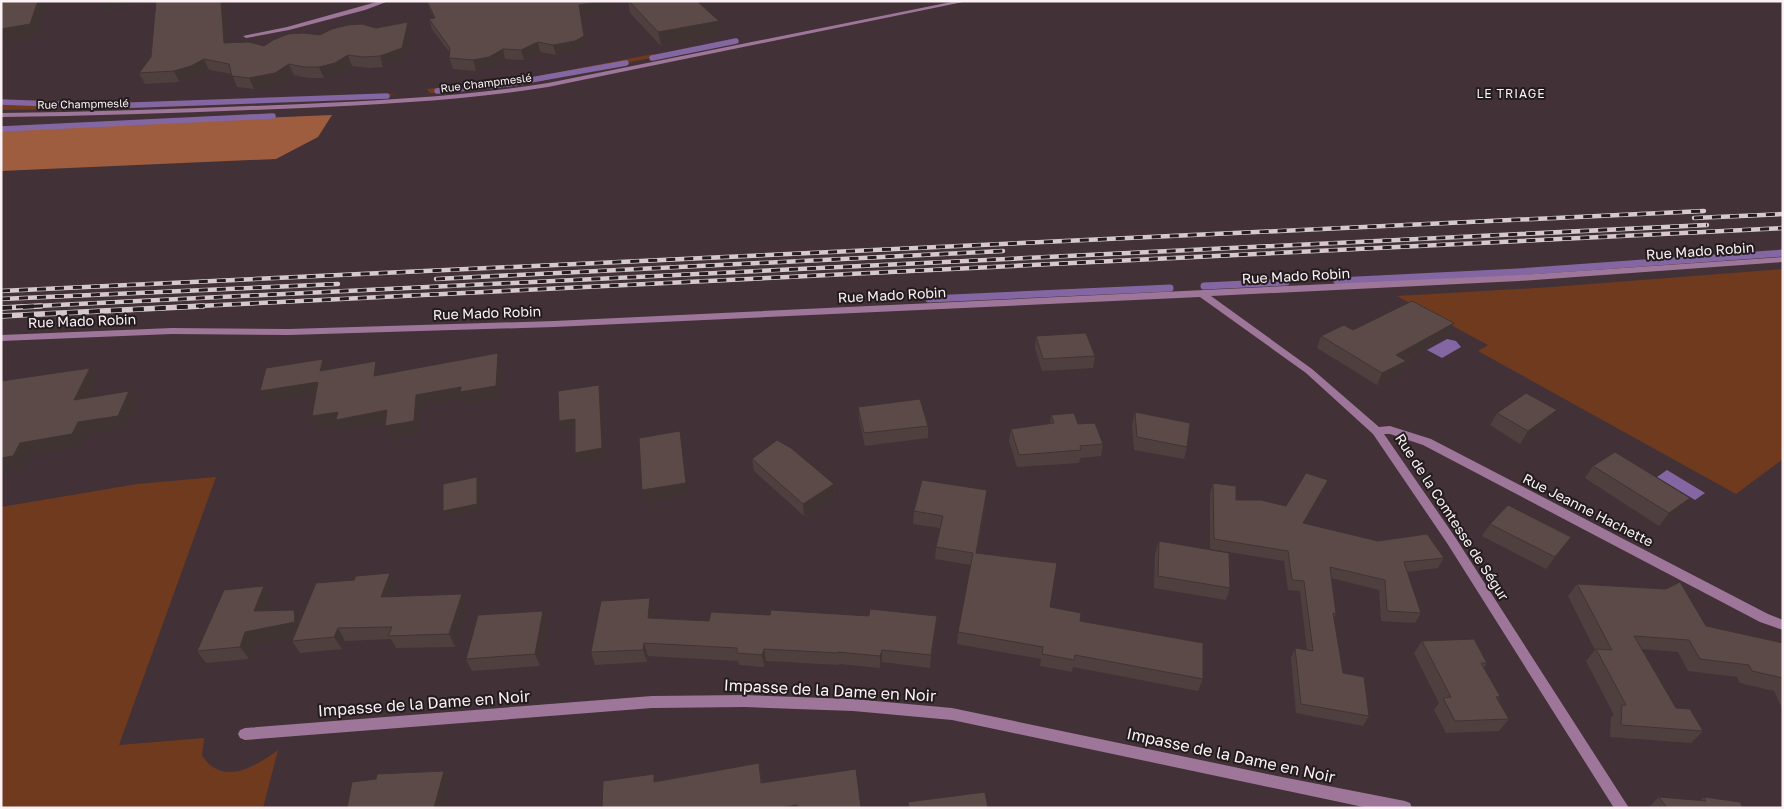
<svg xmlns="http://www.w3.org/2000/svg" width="1784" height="809" font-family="'Golos Text',sans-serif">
<rect width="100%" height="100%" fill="#423137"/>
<g fill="#703a1f">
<path d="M653 54 655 57 536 82 442 94 430 93 427 89 524 79Z"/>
<path d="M395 94 385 97 141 108 1 110V100L178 103Z"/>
<path d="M1783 269V459L1736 494 1478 351 1488 345 1397 296 1552 287Z"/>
<path d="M216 477 119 745 204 738 202 756C205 759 209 765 213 767 233 781 262 762 278 750L263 808H1V507L137 484Z"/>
</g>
<path fill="#9e5d3f" d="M332 115 318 137 276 159 1 171V129Z"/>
<g fill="#8366a2">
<path d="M1447 339 1456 341 1461 347 1442 358 1427 350Z"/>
<path d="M1667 470 1705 493 1695 500 1657 477Z"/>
</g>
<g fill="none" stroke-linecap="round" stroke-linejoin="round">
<g stroke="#8366a2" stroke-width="5.5">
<path d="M652 58 736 41"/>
<path d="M437 91 508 84 626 63"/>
<path d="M1 102 106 106 387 96"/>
<path d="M1 129 273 116"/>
</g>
<g stroke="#8366a2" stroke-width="7">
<path d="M1337 281 1518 272 1783 253"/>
<path d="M1204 286 1286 282"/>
<path d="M929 299 1170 288"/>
</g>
<g fill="#9e7699" fill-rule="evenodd">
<path d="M380 1H389L365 10 289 30 246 38 243 36 287 27Z"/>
<path d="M956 1H968L548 87C467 100 385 104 303 108 203 112 102 116 1 117V113C102 112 203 108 303 104 385 100 467 96 548 83Z"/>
<path d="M1783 257V262L1519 281 1211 296 1312 369 1379 427 1390 426 1431 439 1768 614 1783 620V630L1760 622 1423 445 1390 434H1384L1455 537 1629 808H1614L1447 543 1373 434 1306 373 1200 297 554 327 289 335 172 334 1 341V335L172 328 289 329 554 321 1519 275Z"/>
<path d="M745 695 853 699 952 708 1277 776 1405 801 1410 803 1412 808H1368L952 720 853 711 745 707 652 708 245 740 240 738 238 734 240 730 245 728 652 696Z"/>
</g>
<defs>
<g id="rail-far1">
<path d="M1694 218 1783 214"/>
<path d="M436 279 1003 251"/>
<path d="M1 291 1704 211"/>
<path d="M1 299 338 284"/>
<path d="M16 307 1707 225"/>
<path d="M178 307 1783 228"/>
</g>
<g id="rail">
<path d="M1 308 41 306"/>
<path d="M1 316 203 306"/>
</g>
</defs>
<use href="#rail-far1" stroke="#d6c9ce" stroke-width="4.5"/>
<use href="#rail" stroke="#d6c9ce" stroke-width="5.5"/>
<use href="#rail-far1" stroke="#231c1e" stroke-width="3" stroke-dasharray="9" stroke-linecap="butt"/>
<use href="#rail" stroke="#231c1e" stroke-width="4" stroke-dasharray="11" stroke-linecap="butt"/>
</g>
<g fill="#4f403f">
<path d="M101 1H225L228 43 264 46 320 35 376 28 412 32 405 58 383 67 368 68 352 66 339 74 324 78H308L294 75 279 84 254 89 237 87 232 74 209 70 197 77 179 82 145 84 139 73 151 57 156 2 105 9Z"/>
<path d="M426 1H611L612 10 581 15 587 47 577 51 556 55 540 52 524 60 505 59 492 67 476 71 453 69 449 58 450 53 432 29 429 19 434 18Z"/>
<path d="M628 1H697L720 35 661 46 630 13Z"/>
<path d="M1454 323 1448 335 1404 360 1400 373 1377 385 1317 348 1321 336 1353 330Z"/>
<path d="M1036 336 1095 356 1093 368 1042 371 1035 348Z"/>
<path d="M858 407 928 426V438L865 446 859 419Z"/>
<path d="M1135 412 1187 447 1184 459 1134 450 1132 425Z"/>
<path d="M1497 413 1550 422 1520 444 1490 425Z"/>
<path d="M1051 415 1078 424 1103 444 1101 456 1080 458 1079 463 1017 467 1009 441 1011 429 1050 424Z"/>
<path d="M752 459 834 484 835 497 804 516 754 471Z"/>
<path d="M1593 466 1680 511 1659 526 1585 478Z"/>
<path d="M1328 480 1324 490 1304 524 1444 558 1438 568 1407 572 1421 613 1415 623 1381 621 1379 590 1331 578 1336 614 1334 618 1343 673 1369 716 1363 726 1296 713 1291 658 1295 648 1307 650 1300 591 1288 590 1284 561 1210 549V493L1213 483 1236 500 1286 506Z"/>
<path d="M986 503 977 553 1050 607 1203 679 1198 691 1073 667 1072 672 1040 666 1041 659 957 644 958 632 971 565 935 559 936 547 940 528 913 524 914 511Z"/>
<path d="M1490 524 1571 537 1563 550 1546 569 1482 536Z"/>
<path d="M1159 541 1230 588 1226 600 1154 588 1155 554Z"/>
<path d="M1577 584 1706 626 1783 643V710L1774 691 1740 683 1737 677 1688 671 1678 652 1642 649 1676 708 1703 731 1691 743 1610 737 1611 717 1614 715 1586 661 1595 650 1568 596Z"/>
<path d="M397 585 393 597 462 594 467 606 455 647 396 648 391 639 345 641 342 649 300 653 292 641 293 637 254 645 249 659 206 663 197 651 273 598 268 611 300 620Z"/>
<path d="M654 611 653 618 709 621 770 615 937 616V628L930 668 882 662 880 668 839 664V665L766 661 764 667 739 665 738 661 648 656 647 662 595 665 591 652Z"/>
<path d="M548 623 540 666 472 671 466 659Z"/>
<path d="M1422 641 1487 663 1484 668 1500 696 1498 699 1509 719 1499 731 1446 733 1434 710 1439 703 1414 653Z"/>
<path d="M759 763 762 783 861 808H602L656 781Z"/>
<path d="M1659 797 1700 801 1704 797 1743 808H1648Z"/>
</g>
<g fill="#403433">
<path d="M38 1H48L37 36 1 41V29Z"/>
<path d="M101 1H160L105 9Z"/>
<path d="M221 1H225L229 53 224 43Z"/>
<path d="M605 1H611L612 10 581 15 587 47 577 51 556 55 553 45 579 5Z"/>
<path d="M719 21 720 35 661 46 658 32Z"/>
<path d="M408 22 412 32 405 58 383 67 380 56Z"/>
<path d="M538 42 540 52 524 60 521 50Z"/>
<path d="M503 49 505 59 492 67 476 71 473 60Z"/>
<path d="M348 55 352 66 339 74 324 78 319 67Z"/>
<path d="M204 59 209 70 197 77 179 82 174 71Z"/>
<path d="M289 64 294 75 279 84 254 89 249 78Z"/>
<path d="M1454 323 1448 335 1391 367 1396 355Z"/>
<path d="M498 353 502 365 500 398 465 404 463 399 421 407 419 432 391 438 385 426 416 395Z"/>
<path d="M323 359 328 370 320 371Z"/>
<path d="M376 361 381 373 379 388 374 376Z"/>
<path d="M1406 361 1400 373 1377 385 1382 373Z"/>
<path d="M90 368 98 380 83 412 74 400Z"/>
<path d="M318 382 324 393 267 402 260 391Z"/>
<path d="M599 385 602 397 605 460 579 465 575 453Z"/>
<path d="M129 391 137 403 126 428 87 434 81 446 30 455 23 468 1 472V458L20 443 78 422Z"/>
<path d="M387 410 392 422 342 431 339 425 318 428 312 416 338 412Z"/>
<path d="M1557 410 1550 422 1520 444 1528 431Z"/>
<path d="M575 419 578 431 563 433 559 421Z"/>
<path d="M680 431 682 443 688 495 646 502 642 490Z"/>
<path d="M477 477 479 483 480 510 446 518 443 511Z"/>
<path d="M1328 480 1324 490 1299 534 1303 523Z"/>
<path d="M834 484 835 497 804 516 803 504Z"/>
<path d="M987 490 986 503 974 565 976 553Z"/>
<path d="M1690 498 1680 511 1659 526 1669 513Z"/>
<path d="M1571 537 1563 550 1546 569 1555 557Z"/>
<path d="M390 573 397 585 388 610 381 597Z"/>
<path d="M264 586 273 598 263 624 254 611Z"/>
<path d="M462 594 467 606 455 647 449 634Z"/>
<path d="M650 598 654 611 651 630 648 618Z"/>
<path d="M294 610 302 623 303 635 254 645 249 659 240 647 245 632Z"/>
<path d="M543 611 548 623 540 666 535 654Z"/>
<path d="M937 616V628L930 668 931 655Z"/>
<path d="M338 628 345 641 342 649 334 637Z"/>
<path d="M644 643 648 656 647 662 643 650Z"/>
<path d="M764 649 766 661 764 667 762 655Z"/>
<path d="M882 650V662L880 668V656Z"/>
<path d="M444 771 450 781 444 808H434Z"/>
</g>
<g fill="#5c4a49" stroke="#403433">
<path d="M1 1H38L30 24 1 29Z"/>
<path d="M156 1H221L224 43 249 42 264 46 273 40 288 34 303 33 320 35 332 29 348 25 362 24 376 28 408 22 402 48 380 56 364 57 348 55 335 63 319 67H304L289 64 275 73 249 78 232 76 229 64 204 59 191 66 174 71 139 73 151 57Z"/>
<path d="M427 1H605L579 5 584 36 575 41 553 45 538 42 521 50 503 49 489 57 473 60 449 58 450 48 429 19 435 18Z"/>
<path d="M629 1H697L719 21 658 32Z"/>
<path d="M1412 301 1454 323 1396 355 1406 361 1382 373 1321 336 1344 325 1353 330Z"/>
<path d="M1086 333 1095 356 1043 359 1036 336Z"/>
<path d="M498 353 496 386 460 392 461 387 416 395 414 421 385 426 387 410 336 420 338 412 312 416 318 382 260 391 266 368 323 359 320 371 376 361 374 376Z"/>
<path d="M90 368 74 400 129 391 118 416 78 422 72 434 20 443 13 456 1 458V381Z"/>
<path d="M599 385 602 448 575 453V419L559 421 558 391Z"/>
<path d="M1526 393 1557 410 1528 431 1497 413Z"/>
<path d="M920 399 928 426 864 433 858 407Z"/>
<path d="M1135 412 1190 423 1187 447 1137 437Z"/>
<path d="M1074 413 1078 424 1095 423 1103 444 1080 446 1081 450 1019 455 1011 429 1054 423 1051 415Z"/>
<path d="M680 431 686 483 642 490 639 438Z"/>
<path d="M777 440 791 448 834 484 803 504 752 459Z"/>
<path d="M1615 452 1690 498 1669 513 1593 466Z"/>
<path d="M1306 473 1328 480 1303 523 1378 541 1427 534 1444 558 1404 562 1421 613 1387 611 1385 580 1330 567 1336 614 1333 613 1343 673 1364 677 1369 716 1301 704 1295 648 1313 651 1304 581 1292 580 1288 551 1214 539 1213 483 1236 486V500H1261L1286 506Z"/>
<path d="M477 477V504L443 511V484Z"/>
<path d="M922 480 987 490 976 553 1057 563 1050 607 1081 613 1080 621 1203 643V679L1075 655 1074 660 1042 654 1043 647 958 632 973 553 936 547 943 516 914 511Z"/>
<path d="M1508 505 1571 537 1555 557 1490 524Z"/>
<path d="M1159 541 1229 553 1230 588 1158 576Z"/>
<path d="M390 573 381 597 462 594 449 634 388 636 392 627 338 628 334 637 292 641 316 583 354 580 356 576Z"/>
<path d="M1680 582 1706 626 1783 643V678L1752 671 1749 665 1700 659 1689 640 1634 636 1676 708 1690 709 1703 731 1621 725 1622 705H1626L1596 649 1612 650 1577 584 1666 589Z"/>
<path d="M264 586 254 611 294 610 295 622 245 632 240 647 197 651 224 590Z"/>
<path d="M650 598 648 618 709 621 711 612 770 615 771 610 869 616 870 609 937 616 931 655 882 650 880 656 838 652V653L764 649 762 655 737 653V648L644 643 643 650 591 652 601 601Z"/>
<path d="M543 611 535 654 466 659 478 615Z"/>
<path d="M1474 639 1487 663H1481L1500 696 1496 697 1509 719 1455 721 1443 698 1451 697 1422 641Z"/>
<path d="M759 763 761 783 856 769 861 808H797V805L781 808H602L603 781 654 774V782Z"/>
<path d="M444 771 434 808H347L352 782 376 779 377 774Z"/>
<path d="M985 792 988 808H909L908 802Z"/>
<path d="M1659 797 1706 801 1704 797 1740 802 1743 808H1667Z"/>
</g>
<g text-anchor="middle" stroke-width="4" stroke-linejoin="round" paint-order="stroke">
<g font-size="11" fill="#fcf1f5" stroke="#231c1e">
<text transform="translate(486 83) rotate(-7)" y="4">Rue Champmeslé</text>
<text transform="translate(83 104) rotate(-1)" y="4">Rue Champmeslé</text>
</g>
<g font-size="12" letter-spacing="1" fill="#fcf1f5" stroke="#231c1e">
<text x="1511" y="98">LE TRIAGE</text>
</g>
<g font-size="14" fill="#fcf1f5" stroke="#231c1e">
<text transform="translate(1700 251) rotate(-4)" y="5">Rue Mado Robin</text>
<text transform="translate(1296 276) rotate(-3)" y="5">Rue Mado Robin</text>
<text transform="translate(892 295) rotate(-3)" y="5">Rue Mado Robin</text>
<text transform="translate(487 313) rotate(-2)" y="5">Rue Mado Robin</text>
<text transform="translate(82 321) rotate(-2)" y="5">Rue Mado Robin</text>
<text transform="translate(1588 510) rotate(27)" y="5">Rue Jeanne Hachette</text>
<text transform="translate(1452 517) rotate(57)" y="5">Rue de la Comtesse de Ségur</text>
</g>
<g font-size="16" fill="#fcf1f5" stroke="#231c1e">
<text transform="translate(830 690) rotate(3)" y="6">Impasse de la Dame en Noir</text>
<text transform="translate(424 703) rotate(-4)" y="6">Impasse de la Dame en Noir</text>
<text transform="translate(1231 755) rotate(12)" y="6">Impasse de la Dame en Noir</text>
</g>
</g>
<rect width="1784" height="809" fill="none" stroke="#fcf1f5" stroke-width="5"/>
</svg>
